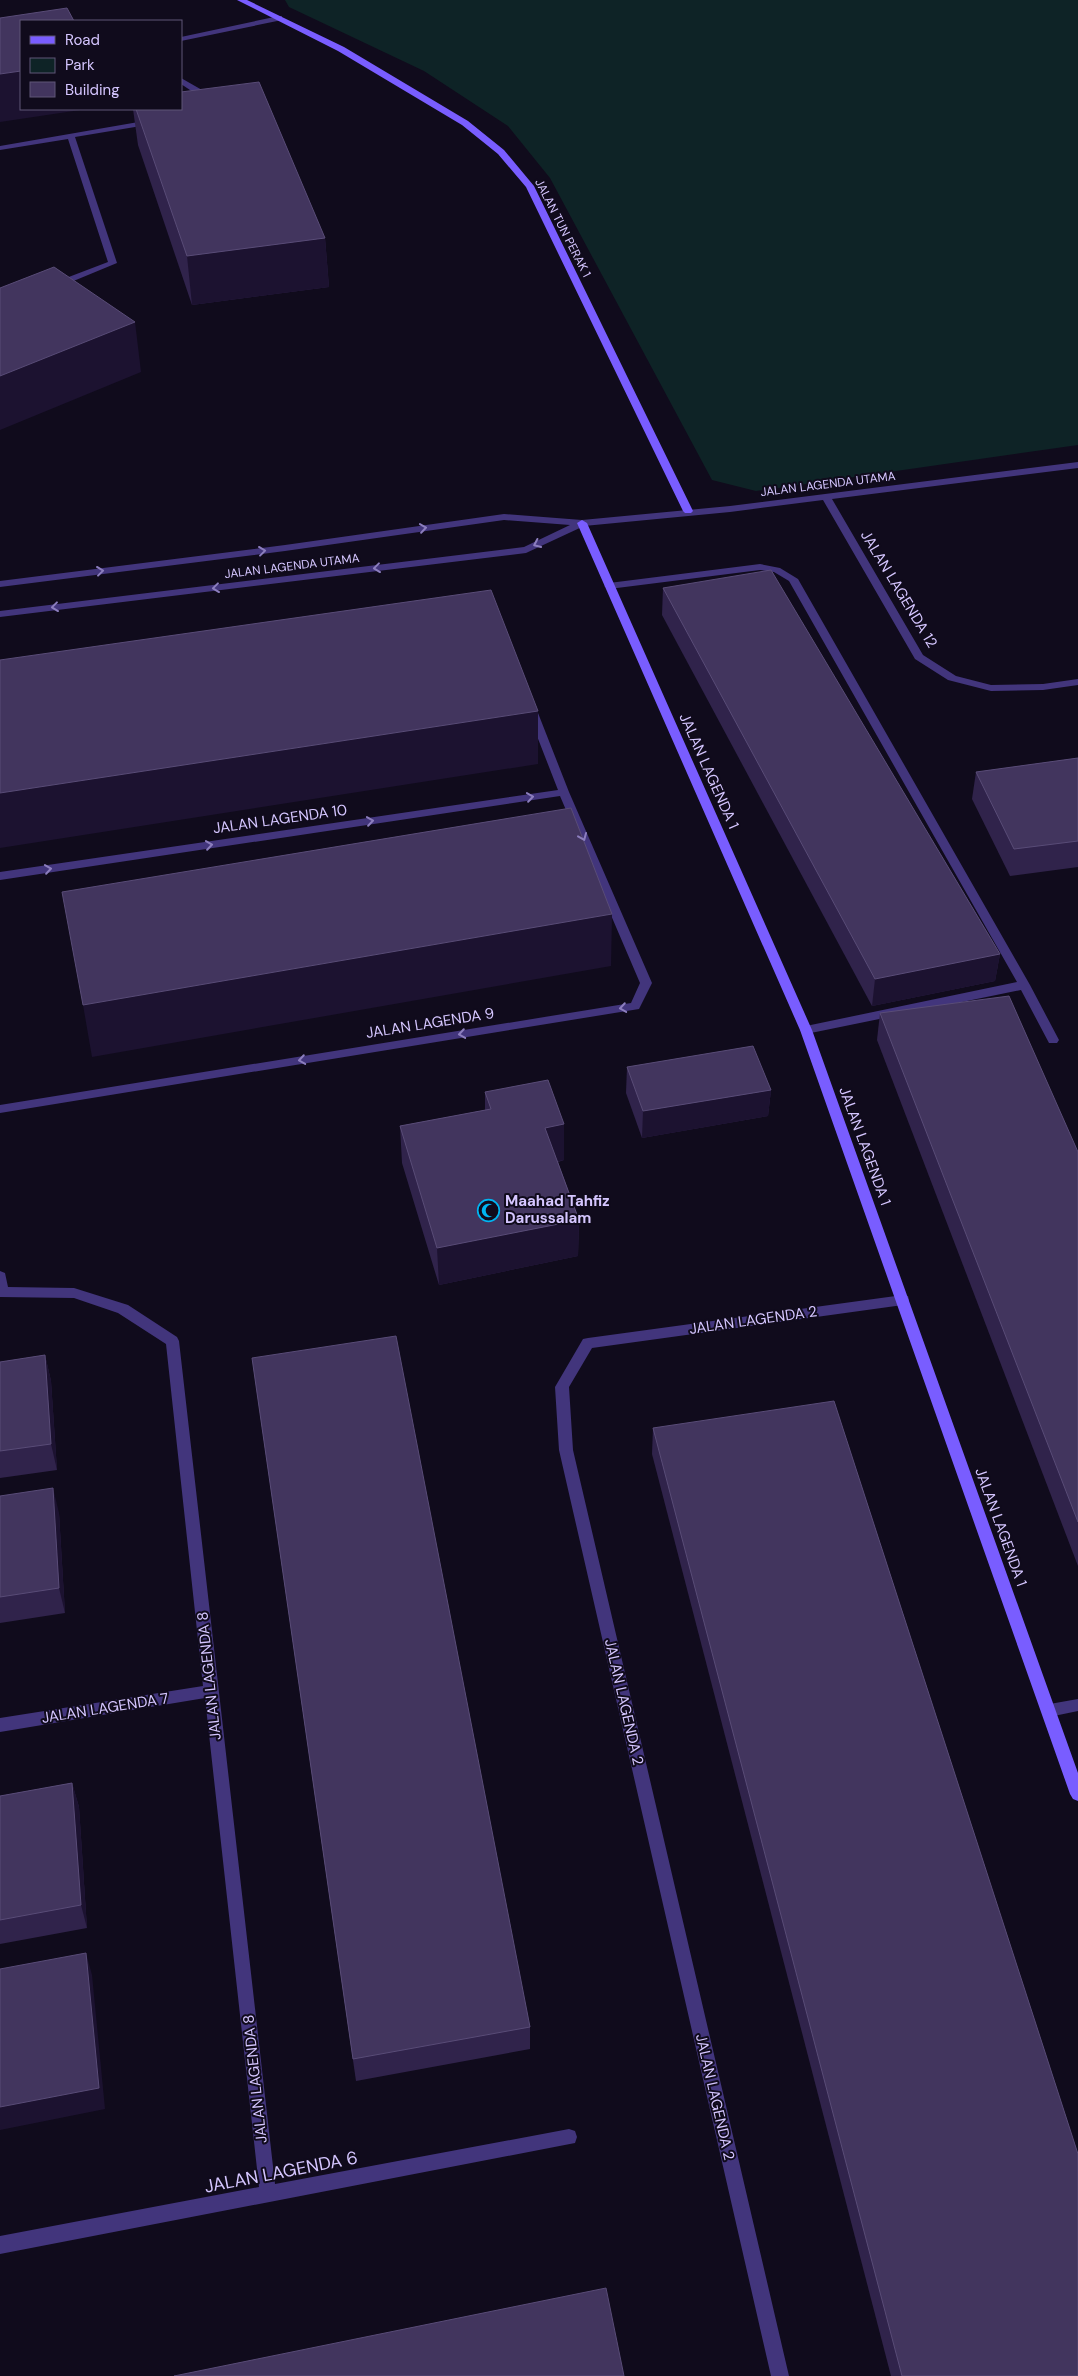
<svg xmlns="http://www.w3.org/2000/svg" width="1078" height="2376" font-family="'DM Sans',sans-serif">
<rect width="100%" height="100%" fill="#100b1c"/>
<path fill="#0e2326" d="M285 0H1078V445L756 491 712 480 550 178 508 126 424 71 289 7Z"/>
<g fill="none" stroke-linecap="round" stroke-linejoin="round">
<g fill="#42357c" fill-rule="evenodd">
<path d="M279 16H282V20L181 41V37Z"/>
<path d="M181 78 202 90 210 103 209 105H203L196 94 181 84Z"/>
<path d="M150 120H153V124L75 137 117 263 59 287H53V283L108 262 68 139 0 150V146Z"/>
<path d="M760 564 780 568 798 579 1030 985 1059 1040 1057 1043H1049L1021 990 806 1034 802 1033 800 1030 802 1027 806 1026 1017 982 789 581 774 572 760 570 609 589 604 586 609 583Z"/>
<path d="M1078 1699V1711L1049 1717 1044 1715 1042 1710 1044 1705Z"/>
</g>
<g fill="#42357c" fill-rule="evenodd">
<path d="M1078 462V468L832 499 923 655 956 676 991 685 1043 684 1078 679V685L1043 690 991 691 948 680 915 659 823 500 730 512 584 526 526 553 0 617V611L524 547 570 525 504 520 285 551 0 587V581L285 545 504 514 582 520 730 506Z"/>
<path d="M533 710 538 713 569 792 652 983 639 1009 0 1113V1105L631 1003 640 983 560 796 0 880V872L558 790 528 713Z"/>
<path d="M0 1271 5 1273 8 1287 74 1288 128 1305 177 1337 179 1341 275 2184 569 2129 575 2131 577 2137 575 2143 0 2254V2236L259 2187 205 1698 0 1732V1718L203 1686 166 1344 118 1313 74 1298 0 1297Z"/>
<path d="M903 1295 908 1296 909 1300 908 1304 903 1305 592 1348 569 1387 573 1450 789 2376H771L559 1450 555 1387 583 1339 588 1338Z"/>
</g>
<g fill="#795dff" fill-rule="evenodd">
<path d="M237 0H247L344 47 468 121 504 150 534 186 693 511 691 513H685L683 511 526 187 498 154 462 125 338 51Z"/>
<path d="M582 520 587 523 812 1030 1078 1773V1801L1073 1799 1070 1794 800 1030 577 523Z"/>
</g>
</g>
<g fill="#30234b">
<path d="M133 109H181L325 238 329 287 192 305 138 145Z"/>
<path d="M663 588 1000 954 995 981 872 1006 662 615Z"/>
<path d="M1078 758V867L1010 876 972 799 976 772Z"/>
<path d="M880 1013 1078 1152V1566L877 1040Z"/>
<path d="M627 1067 771 1090 768 1116 642 1138 626 1093Z"/>
<path d="M485 1092 564 1160 558 1162 579 1220 578 1256 439 1285 402 1163 400 1126 485 1110Z"/>
<path d="M45 1355 51 1381 57 1470 0 1478V1362Z"/>
<path d="M252 1358 530 2027V2049L356 2081Z"/>
<path d="M653 1428 1078 2376H891L652 1454Z"/>
<path d="M0 1496 59 1513 65 1613 0 1623Z"/>
<path d="M72 1783 79 1807 87 1928 0 1944V1796Z"/>
</g>
<g fill="#1c1230">
<path d="M21 71V109H87L0 122V74Z"/>
<path d="M325 238 329 287 192 305 187 256Z"/>
<path d="M135 322 141 372 0 430V376Z"/>
<path d="M538 711V764L0 848V793Z"/>
<path d="M612 914 611 966 92 1057 83 1005Z"/>
<path d="M1000 954 995 981 872 1006 875 979Z"/>
<path d="M771 1090 768 1116 642 1138 643 1111Z"/>
<path d="M564 1124V1160L545 1164V1128Z"/>
<path d="M579 1220 578 1256 439 1285 437 1248Z"/>
<path d="M45 1355 51 1381 57 1470 51 1444Z"/>
<path d="M53 1488 59 1513 65 1613 59 1588Z"/>
<path d="M72 1783 79 1807 87 1928 81 1905Z"/>
<path d="M86 1953 92 1975 105 2109 0 2130V2107Z"/>
</g>
<g fill="#42355e" stroke="#594c77">
<path d="M67 8 74 21H21V71L0 74V18Z"/>
<path d="M259 82 325 238 187 256 136 109H181V92Z"/>
<path d="M54 267 135 322 0 376V288Z"/>
<path d="M771 570 1000 954 875 979 663 588Z"/>
<path d="M491 590 538 711 0 793V660Z"/>
<path d="M1078 758V841L1014 849 976 772Z"/>
<path d="M571 808 612 914 83 1005 62 892Z"/>
<path d="M1009 996 1078 1152V1522L880 1013Z"/>
<path d="M753 1046 771 1090 643 1111 627 1067Z"/>
<path d="M548 1080 564 1124 545 1128 579 1220 437 1248 400 1126 491 1109 485 1092Z"/>
<path d="M396 1336 530 2027 353 2059 252 1358Z"/>
<path d="M45 1355 51 1444 0 1451V1362Z"/>
<path d="M834 1401 1078 2154V2376H902L653 1428Z"/>
<path d="M53 1488 59 1588 0 1597V1496Z"/>
<path d="M72 1783 81 1905 0 1920V1796Z"/>
<path d="M86 1953 99 2088 0 2107V1969Z"/>
<path d="M606 2288 624 2376H174Z"/>
</g>
<defs><path id="oneway-chevron" d="M-2-3.5L2.5 0L-2 3.5" fill="none" stroke-width="1.6" stroke-linecap="round" stroke-linejoin="round" transform="scale(1.25)"/></defs>
<g stroke="#8c7ebe">
<use href="#oneway-chevron" transform="translate(423 528) rotate(-8)"/>
<use href="#oneway-chevron" transform="translate(537 544) rotate(155)"/>
<use href="#oneway-chevron" transform="translate(262 551) rotate(-7)"/>
<use href="#oneway-chevron" transform="translate(377 568) rotate(173)"/>
<use href="#oneway-chevron" transform="translate(100 571) rotate(-7)"/>
<use href="#oneway-chevron" transform="translate(216 588) rotate(173)"/>
<use href="#oneway-chevron" transform="translate(55 607) rotate(173)"/>
<use href="#oneway-chevron" transform="translate(530 797) rotate(-8)"/>
<use href="#oneway-chevron" transform="translate(370 821) rotate(-8)"/>
<use href="#oneway-chevron" transform="translate(583 837) rotate(67)"/>
<use href="#oneway-chevron" transform="translate(209 845) rotate(-8)"/>
<use href="#oneway-chevron" transform="translate(48 869) rotate(-8)"/>
<use href="#oneway-chevron" transform="translate(623 1008) rotate(171)"/>
<use href="#oneway-chevron" transform="translate(462 1034) rotate(171)"/>
<use href="#oneway-chevron" transform="translate(302 1060) rotate(171)"/>
</g>
<defs>
<symbol id="mosque-ring" viewBox="-11 -11 22 22"><circle r="9.5" fill="#100b1c" stroke="#00b5f1" stroke-width="1.5"/><path d="M3.5-4.9A6 6 0 1 0 3.5 4.9A5 5 0 1 1 3.5-4.9Z" fill="#00b5f1"/></symbol>
</defs>
<g fill-rule="evenodd">
<use href="#mosque-ring" x="476" y="1198" width="25" height="25"/>
</g>
<g text-anchor="middle" stroke-width="4" stroke-linejoin="round" paint-order="stroke">
<g font-size="12" fill="#d5c6ff" stroke="#100b1c">
<text transform="translate(563 228) rotate(63)" y="4">JALAN TUN PERAK 1</text>
<text transform="translate(828 484) rotate(-7)" y="4">JALAN LAGENDA UTAMA</text>
<text transform="translate(292 566) rotate(-7)" y="4">JALAN LAGENDA UTAMA</text>
</g>
<g font-size="15" fill="#d5c6ff" stroke="#100b1c">
<text transform="translate(899 589) rotate(59)" y="5">JALAN LAGENDA 12</text>
<text transform="translate(709 771) rotate(66)" y="5">JALAN LAGENDA 1</text>
<text transform="translate(280 819) rotate(-8)" y="5">JALAN LAGENDA 10</text>
<text transform="translate(430 1023) rotate(-9)" y="5">JALAN LAGENDA 9</text>
<text transform="translate(865 1146) rotate(70)" y="5">JALAN LAGENDA 1</text>
<text transform="translate(753 1320) rotate(-8)" y="5">JALAN LAGENDA 2</text>
<text transform="translate(1001 1527) rotate(70)" y="5">JALAN LAGENDA 1</text>
<text transform="translate(209 1676) rotate(-96)" y="5">JALAN LAGENDA 8</text>
<text transform="translate(624 1702) rotate(77)" y="5">JALAN LAGENDA 2</text>
<text transform="translate(105 1708) rotate(-9)" y="5">JALAN LAGENDA 7</text>
<text transform="translate(255 2079) rotate(-96)" y="5">JALAN LAGENDA 8</text>
<text transform="translate(715 2097) rotate(77)" y="5">JALAN LAGENDA 2</text>
</g>
<g font-size="15" font-weight="bold" fill="#d5c6ff" stroke="#100b1c" text-anchor="start">
<text x="505" y="1206">Maahad Tahfiz<tspan x="505" dy="17">Darussalam</tspan></text>
</g>
<g font-size="18" fill="#d5c6ff" stroke="#100b1c">
<text transform="translate(281 2172) rotate(-11)" y="6">JALAN LAGENDA 6</text>
</g>
</g>
<rect x="20" y="20" width="162" height="90" fill="#100b1c" stroke="#5f5677"/>
<rect x="30" y="36" width="25" height="8" fill="#795dff" stroke="#5f5677"/>
<text x="65" y="45" font-size="15" fill="#d5c6ff">Road</text>
<rect x="30" y="58" width="25" height="15" fill="#0e2326" stroke="#5f5677"/>
<text x="65" y="70" font-size="15" fill="#d5c6ff">Park</text>
<rect x="30" y="82" width="25" height="15" fill="#42355e" stroke="#5f5677"/>
<text x="65" y="95" font-size="15" fill="#d5c6ff">Building</text>
</svg>
